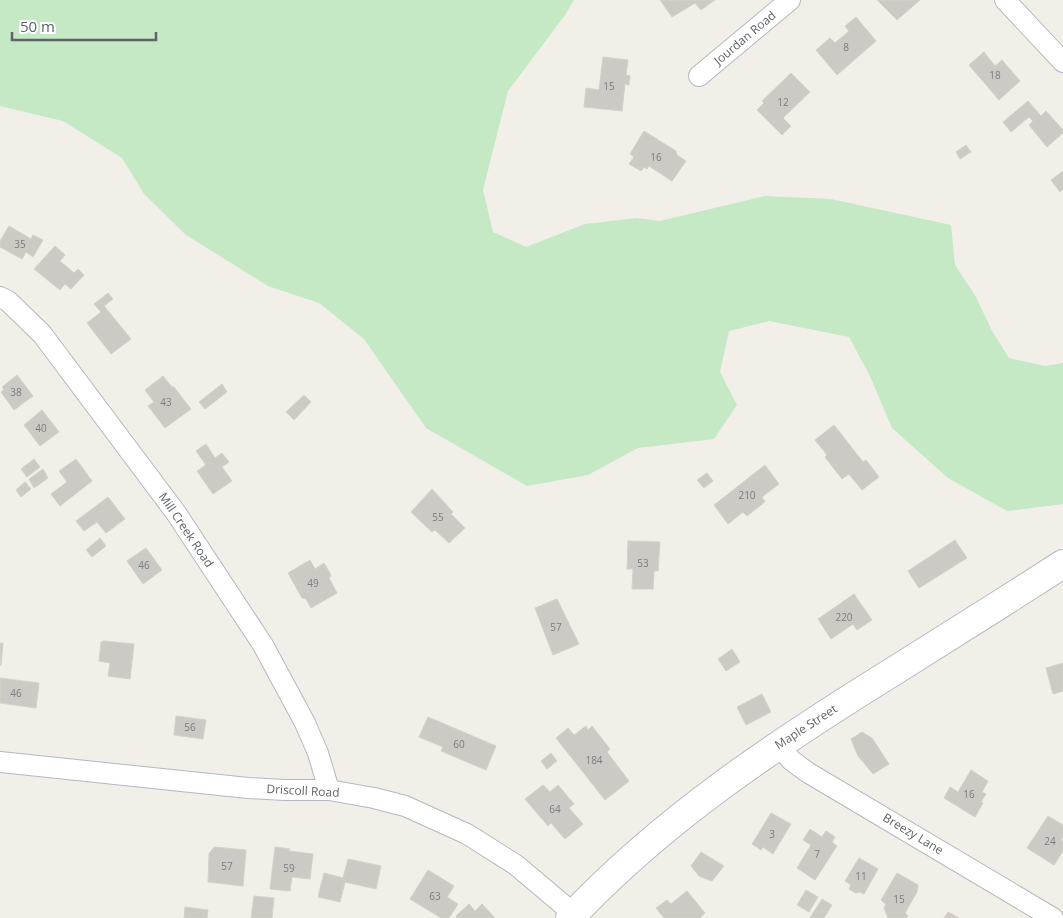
<svg xmlns="http://www.w3.org/2000/svg" width="1063" height="918" font-family="'Open Sans',sans-serif">
<rect width="100%" height="100%" fill="#f1efe8"/>
<path fill="#c5e8c5" d="M0 0H574L565 15 508 91 483 190 493 232 526 247 585 224 637 218 660 221 765 196 831 199 951 225 955 265 976 297 992 331 1009 358 1045 366 1063 363V504L1007 511 948 478 892 428 870 376 849 337 769 321 729 331 720 372 737 405 714 439 638 448 588 475 527 486 426 428 364 339 319 303 268 286 186 235 144 194 122 158 63 121 0 106Z"/>
<g fill="#cccac5" stroke="#d6d1c6">
<path d="M660 0H715L701 10 695 3 672 17Z"/>
<path d="M877 0H920L897 20Z"/>
<path d="M856 17 876 41 837 75 816 50 830 38 835 43 849 31 845 26Z"/>
<path d="M984 52 995 66 1002 60 1020 81 999 100 969 65Z"/>
<path d="M603 57 628 60 626 75 630 76 629 85 625 84 622 111 584 107 586 88 599 90Z"/>
<path d="M791 73 810 92 783 118 791 126 782 135 757 110 764 103 762 101Z"/>
<path d="M1028 101 1041 116 1046 111 1063 130V133L1047 147 1029 125 1033 121 1029 117 1011 132 1003 122Z"/>
<path d="M644 131 676 151 677 155 686 161 672 181 649 166 647 169 644 167 641 171 629 164 634 157 630 154Z"/>
<path d="M966 145 971 152 960 159 956 152Z"/>
<path d="M1063 171V189L1060 192 1051 180Z"/>
<path d="M9 226 31 239 33 235 43 240 33 257 26 252 22 259 0 247V241Z"/>
<path d="M55 246 65 255 60 261 74 273 78 269 84 275 71 289 65 284 60 290 34 269Z"/>
<path d="M108 293 113 299 104 306 131 339 111 354 87 323 101 312 94 304Z"/>
<path d="M17 375 33 396 14 410 1 392 4 389 2 387Z"/>
<path d="M163 376 172 387H174L191 409 165 428 148 406 154 402 145 390Z"/>
<path d="M222 384 227 392 205 409 199 402Z"/>
<path d="M304 395 311 402 294 420 286 412Z"/>
<path d="M42 410 59 432 40 446 24 425Z"/>
<path d="M834 425 863 462 866 460 879 477 862 490 849 474 842 479 825 457 827 455 815 440Z"/>
<path d="M206 444 215 458 222 453 229 462 222 467 232 481 213 494 197 471 206 465 196 451Z"/>
<path d="M34 459 40 467 27 477 21 469Z"/>
<path d="M76 459 92 481 60 506 51 494 67 482 59 471Z"/>
<path d="M765 465 779 484 762 497 765 502 747 516 743 512 728 524 714 505Z"/>
<path d="M43 469 48 478 34 488 29 479Z"/>
<path d="M707 473 713 481 704 488 697 480Z"/>
<path d="M25 482 31 489 21 497 16 490Z"/>
<path d="M432 489 453 512 451 514 465 528 449 543 435 530 432 532 411 512Z"/>
<path d="M108 497 125 519 106 533 97 522 84 531 76 521Z"/>
<path d="M100 538 106 546 92 557 86 550Z"/>
<path d="M955 540 967 558 919 588 908 571Z"/>
<path d="M628 541 660 542 658 571H654L653 589H632L633 569H627Z"/>
<path d="M146 548 162 570 143 584 127 561Z"/>
<path d="M310 560 315 569 324 563 331 575 329 578 337 593 311 608 306 599 302 598 288 573Z"/>
<path d="M854 594 872 620 857 630 853 624 831 639 818 619Z"/>
<path d="M557 599 579 644 553 655 535 608Z"/>
<path d="M104 641 134 644 130 679 108 676 110 663 99 661 101 642Z"/>
<path d="M0 643H3L1 665H0Z"/>
<path d="M732 649 740 662 726 671 718 659Z"/>
<path d="M1063 663V691L1053 694 1046 668Z"/>
<path d="M0 678 39 683 36 708 0 703Z"/>
<path d="M762 694 771 712 746 725 737 707Z"/>
<path d="M176 716 206 720 203 739 174 735Z"/>
<path d="M428 717 496 746 486 770 441 751 443 747 419 737Z"/>
<path d="M586 726 588 730 592 726 610 749 607 752 629 781 605 800 556 738 568 728 574 735Z"/>
<path d="M862 732 872 738 889 764 873 774 858 756 851 739Z"/>
<path d="M551 753 557 761 547 769 541 761Z"/>
<path d="M971 770 988 781 982 792 986 794 981 802 983 803 975 817 944 798 950 787 958 792Z"/>
<path d="M543 785 550 792 558 785 574 804 569 808 583 824 565 839 551 823 548 826 525 799Z"/>
<path d="M771 813 791 824 773 854 763 847 761 850 752 844Z"/>
<path d="M1048 816 1063 825V836L1061 840 1063 841V851L1054 865 1027 848Z"/>
<path d="M810 829 822 837 826 831 835 837 832 842 837 846 815 880 797 868 811 845 803 840Z"/>
<path d="M214 847 246 850 243 886 208 882 209 854Z"/>
<path d="M275 847 290 849 289 851 313 854 310 879 292 877 290 891 270 889Z"/>
<path d="M701 852 724 866 712 881 699 876 691 866Z"/>
<path d="M859 858 878 869 864 894 860 892 856 893 849 889 851 885 845 881Z"/>
<path d="M348 859 381 866 376 889 345 882 340 902 318 897 324 873 343 878Z"/>
<path d="M428 870 454 886 447 897 458 904 449 918H441L410 899Z"/>
<path d="M897 873 918 885 917 892 905 913 908 916 906 918H888L884 908 886 904 881 900Z"/>
<path d="M806 890 818 897 809 912 797 905Z"/>
<path d="M687 891 705 913 700 918H664L656 908 667 900 671 904Z"/>
<path d="M254 896 274 898 272 918H251Z"/>
<path d="M822 899 832 905 824 918H810Z"/>
<path d="M469 904 475 911 482 904 495 918H457L456 916Z"/>
<path d="M185 907 208 910 207 918H184Z"/>
<path d="M948 912 959 918H944Z"/>
</g>
<g fill="none" stroke-linecap="round" stroke-linejoin="round">
<defs>
<g id="street">
<path d="M1005 0 1063 62"/>
<path d="M699 76 790 0"/>
<path d="M0 297 8 301 42 334 176 513 263 645 305 723 318 753 329 790"/>
<path d="M778 745 791 760 807 772 1053 918"/>
<path d="M0 762 248 788 285 790H329L374 798 405 806 467 834 516 865 574 914"/>
</g>
<path id="secondary" d="M570 918C664 818 778 743 894 671 950 636 1007 600 1063 564"/>
</defs>
<use href="#street" stroke="#b5b8bc" stroke-width="22"/>
<use href="#secondary" stroke="#b6babf" stroke-width="30"/>
<use href="#street" stroke="#fff" stroke-width="20"/>
<use href="#secondary" stroke="#fff" stroke-width="28"/>
</g>
<g text-anchor="middle" stroke-width="4.5" stroke-linejoin="round" paint-order="stroke">
<g font-size="10" fill="#7a7d7f">
<text x="846" y="51">8</text>
<text x="995" y="79">18</text>
<text x="609" y="90">15</text>
<text x="783" y="106">12</text>
<text x="656" y="161">16</text>
<text x="20" y="248">35</text>
<text x="16" y="396">38</text>
<text x="166" y="406">43</text>
<text x="41" y="432">40</text>
<text x="747" y="499">210</text>
<text x="438" y="521">55</text>
<text x="643" y="567">53</text>
<text x="144" y="569">46</text>
<text x="313" y="587">49</text>
<text x="844" y="621">220</text>
<text x="556" y="631">57</text>
<text x="16" y="697">46</text>
<text x="190" y="731">56</text>
<text x="459" y="748">60</text>
<text x="594" y="764">184</text>
<text x="969" y="798">16</text>
<text x="555" y="813">64</text>
<text x="772" y="838">3</text>
<text x="1050" y="845">24</text>
<text x="817" y="858">7</text>
<text x="227" y="870">57</text>
<text x="289" y="872">59</text>
<text x="861" y="880">11</text>
<text x="435" y="900">63</text>
<text x="899" y="903">15</text>
</g>
<g font-size="12" fill="#5f6368" stroke="#fff">
<text transform="translate(745 38) rotate(-40)" y="4">Jourdan Road</text>
<text transform="translate(186 530) rotate(56)" y="4">Mill Creek Road</text>
<text transform="translate(806 727) rotate(-33)" y="4">Maple Street</text>
<text transform="translate(303 791) rotate(3)" y="4">Driscoll Road</text>
<text transform="translate(913 834) rotate(31)" y="4">Breezy Lane</text>
</g>
</g>
<path d="M12 32v8h144v-8" fill="none" stroke="#5f6368" stroke-width="2.5"/>
<text x="20" y="32" font-size="15" fill="#5f6368" stroke="#ffffff" stroke-width="4" paint-order="stroke">50 m</text>
</svg>
